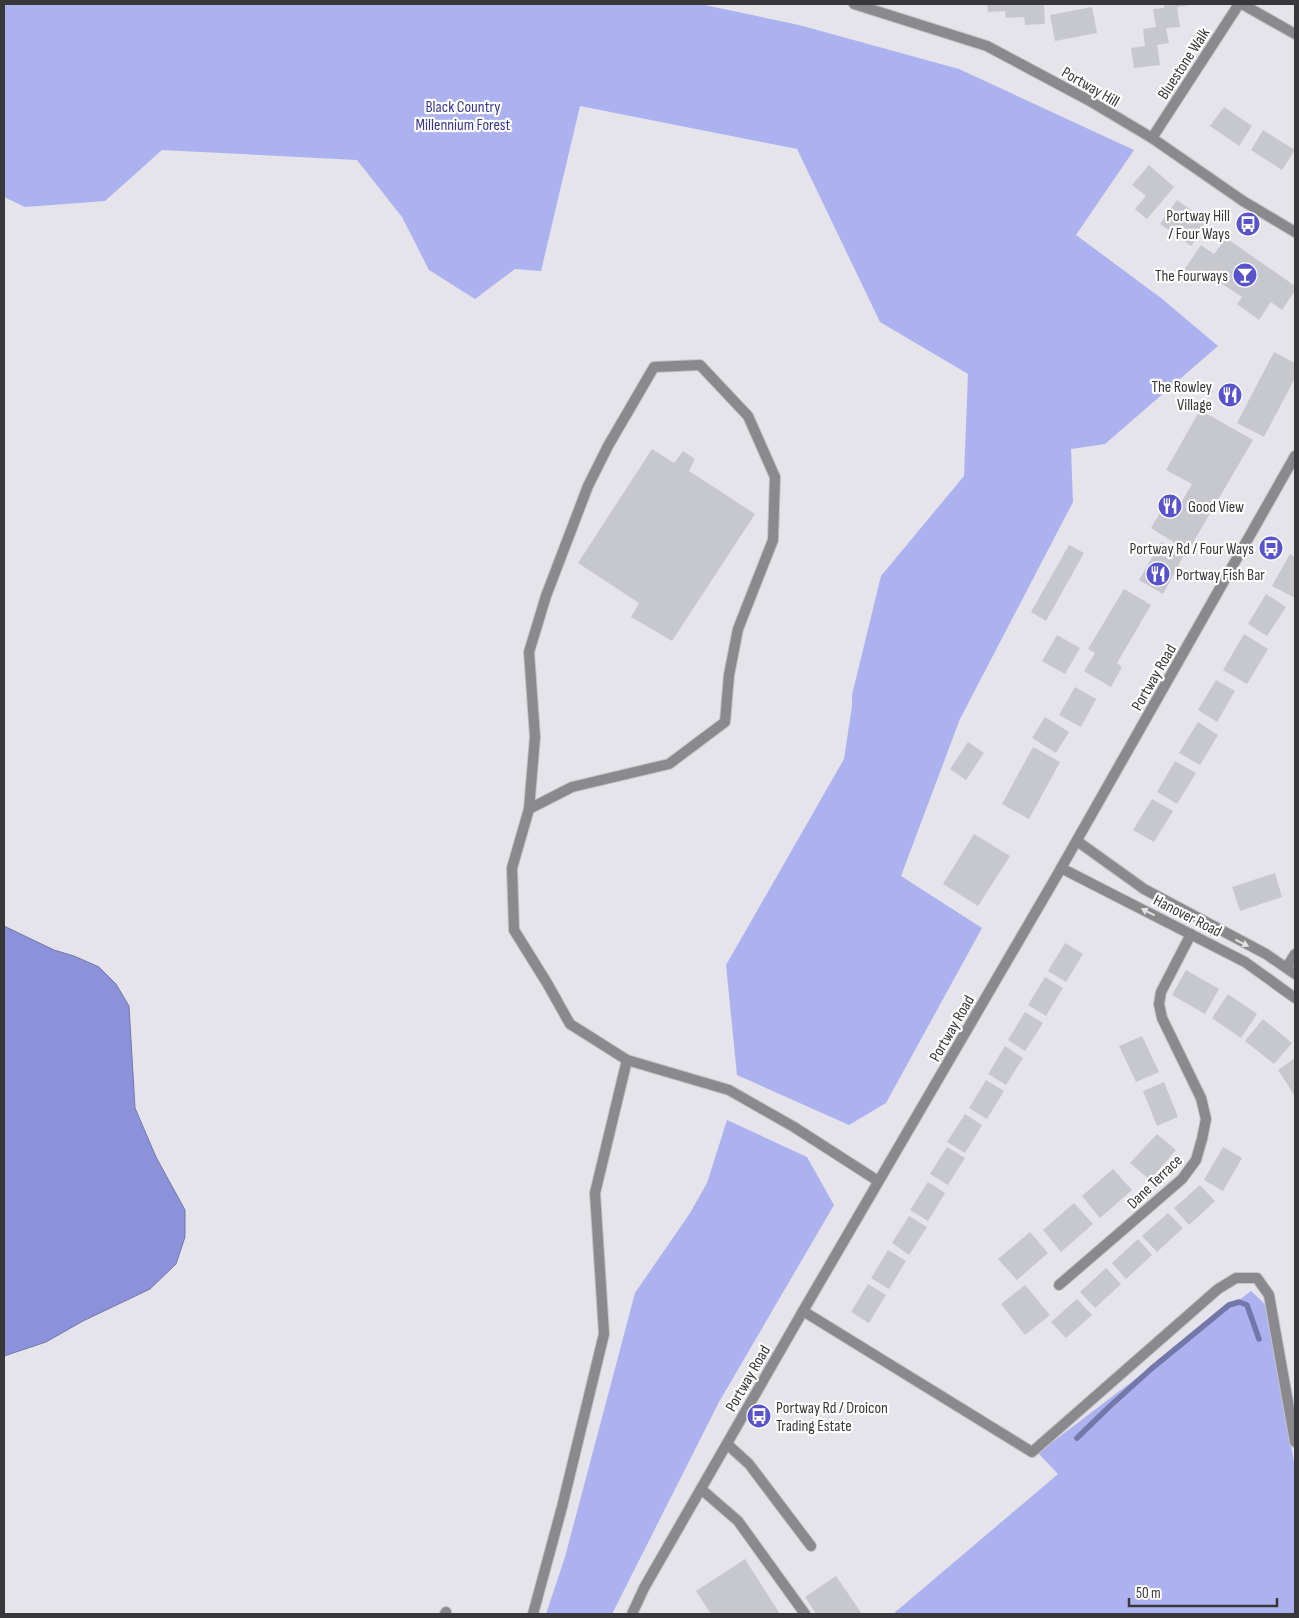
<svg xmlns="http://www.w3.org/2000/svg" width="1299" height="1618" font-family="'Sofia Sans Condensed',sans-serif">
<rect width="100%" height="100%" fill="#e4e4ea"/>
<g fill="#acb2f0">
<path d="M4 4H700L799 25 959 69 1134 150 1076 235 1161 298 1218 346 1105 444 1071 449 1073 502 960 719 901 876 982 928 886 1103 849 1125 737 1075 726 965 844 759 852 706V695L881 576 964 476 968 374 880 322 797 149 580 106 541 271 515 269 475 299 429 270 402 217 357 160 162 150 105 201 25 207 4 197Z"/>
<path d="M727 1120 807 1157 834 1205 719 1402 612 1614H546L565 1557 635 1293 690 1213 707 1183Z"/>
<path d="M1251 1291 1267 1306 1295 1468V1614H893L1058 1474 1038 1453Z"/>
</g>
<path fill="#8c92d9" stroke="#7377aa" d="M4 926 54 950 74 956 99 967 116 984 129 1006 135 1108 156 1157 185 1210V1237L176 1264 150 1289 83 1321 46 1342 4 1356Z"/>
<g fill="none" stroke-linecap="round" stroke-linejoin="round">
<path stroke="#7377aa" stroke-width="5.5" d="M1077 1438 1110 1406 1151 1369 1229 1305 1239 1302 1247 1305 1259 1339"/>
</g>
<g fill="#c7c8ce">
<path d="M987 4H1044L1045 24 1025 25 1024 17 1006 18 1005 11 988 12Z"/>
<path d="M1164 4 1190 5 1177 7 1180 27 1166 28 1169 43 1157 45 1160 65 1134 68 1131 48 1145 46 1143 29 1156 27 1153 9 1164 8Z"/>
<path d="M1092 7 1097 33 1055 41 1050 15Z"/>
<path d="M1224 107 1252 126 1239 146 1210 126Z"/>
<path d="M1263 130 1295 150 1282 170 1251 150Z"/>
<path d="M1149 165 1174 187 1147 219 1135 209 1146 196 1132 185Z"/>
<path d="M1177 200 1208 222 1191 246 1160 224Z"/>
<path d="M1226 238 1295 286V291L1282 310 1271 302 1259 320 1237 304 1242 297 1203 271 1197 279 1184 270 1201 245 1214 254Z"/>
<path d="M1274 352 1295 363V378L1264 437 1237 423Z"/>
<path d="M1200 410 1253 440 1188 551 1151 528 1167 501 1178 508 1192 484 1166 470Z"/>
<path d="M652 449 674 463 683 451 695 459 689 471 755 514 672 641 631 617 639 603 578 563Z"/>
<path d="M1161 542 1184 555 1163 594 1139 580Z"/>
<path d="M1069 545 1084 553 1046 621 1031 612Z"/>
<path d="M1290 554 1295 557V598L1272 586Z"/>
<path d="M1124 589 1151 605 1117 663 1122 667 1111 687 1084 671 1095 653 1088 649Z"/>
<path d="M1266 594 1286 607 1267 636 1248 624Z"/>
<path d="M1244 634 1268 649 1247 684 1223 670Z"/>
<path d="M1057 635 1080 648 1065 674 1042 661Z"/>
<path d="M1216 680 1235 691 1217 722 1198 710Z"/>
<path d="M1075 687 1096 699 1081 727 1059 715Z"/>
<path d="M1045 717 1069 732 1056 753 1032 738Z"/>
<path d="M1198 722 1218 735 1200 765 1179 753Z"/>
<path d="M968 742 984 753 966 780 950 769Z"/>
<path d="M1033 747 1060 762 1029 819 1002 804Z"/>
<path d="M1175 761 1196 773 1177 804 1157 792Z"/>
<path d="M1152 799 1173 811 1154 842 1133 830Z"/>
<path d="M974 834 1010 856 978 906 943 884Z"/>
<path d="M1275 873 1282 897 1240 911 1232 887Z"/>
<path d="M1065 943 1083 954 1066 982 1048 971Z"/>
<path d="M1186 970 1219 989 1205 1014 1172 995Z"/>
<path d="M1045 977 1063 988 1046 1016 1028 1005Z"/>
<path d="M1228 994 1257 1014 1241 1038 1212 1018Z"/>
<path d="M1025 1012 1043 1023 1025 1051 1008 1040Z"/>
<path d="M1263 1019 1292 1043 1274 1064 1245 1041Z"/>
<path d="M1142 1036 1159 1072 1136 1082 1119 1046Z"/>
<path d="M1005 1046 1023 1058 1006 1085 988 1074Z"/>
<path d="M1295 1058V1096L1278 1070Z"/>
<path d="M986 1080 1004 1091 987 1119 969 1108Z"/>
<path d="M1164 1082 1178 1117 1157 1126 1143 1091Z"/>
<path d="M965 1114 982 1125 965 1153 947 1142Z"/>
<path d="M1157 1134 1176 1150 1150 1180 1130 1163Z"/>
<path d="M947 1147 965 1158 948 1185 930 1174Z"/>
<path d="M1223 1147 1242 1158 1223 1191 1204 1180Z"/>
<path d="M1113 1169 1132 1190 1100 1218 1082 1196Z"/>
<path d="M928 1182 945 1193 928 1221 910 1210Z"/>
<path d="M1200 1185 1215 1201 1189 1225 1174 1208Z"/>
<path d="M1074 1203 1093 1224 1061 1252 1043 1230Z"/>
<path d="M1168 1213 1183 1228 1157 1252 1142 1236Z"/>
<path d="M909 1216 927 1227 909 1255 892 1243Z"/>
<path d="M1030 1232 1048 1253 1017 1280 998 1259Z"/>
<path d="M1138 1239 1152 1255 1126 1279 1112 1263Z"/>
<path d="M888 1250 906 1261 889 1289 871 1278Z"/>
<path d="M1106 1268 1121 1284 1095 1308 1080 1292Z"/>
<path d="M868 1284 886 1295 869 1323 851 1312Z"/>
<path d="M1025 1285 1050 1315 1025 1335 1001 1304Z"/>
<path d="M1077 1299 1092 1315 1066 1338 1051 1322Z"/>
<path d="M745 1559 780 1614H711L696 1591Z"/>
<path d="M836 1576 862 1614H816L805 1597Z"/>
</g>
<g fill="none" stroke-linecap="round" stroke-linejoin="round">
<defs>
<g id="service">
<path d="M529 809 572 787 669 764 725 722 729 675 738 629 773 540 775 477 748 416 700 365 654 367 608 446 588 486 546 596 529 652 535 737 529 809 512 868 514 930 547 983 570 1024 627 1060 729 1090 794 1127 878 1181"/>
<path d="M803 1311 1032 1452 1218 1289 1236 1278H1257L1269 1295 1295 1442"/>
<path d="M727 1444 749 1464 811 1546"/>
<path d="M701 1489 738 1521 805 1614"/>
<path d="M445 1614 446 1612"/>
<path d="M533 1614 562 1507 604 1334 595 1193 627 1060"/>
</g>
<g id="minor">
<path d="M1242 4 1295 34"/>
<path d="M1152 138 1239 4"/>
<path d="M1287 967 1295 954"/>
<path d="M1059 1285 1182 1179 1196 1160 1202 1139 1206 1119 1201 1098 1162 1018 1159 1004 1161 992 1191 934"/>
</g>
<g id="tertiary">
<path d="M854 4 987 46 1090 101 1152 138 1243 201 1295 232"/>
<path d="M1077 841 1144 889 1266 954 1295 974"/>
<path d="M1061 868 1245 962 1295 998"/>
<path d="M632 1614 644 1588 803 1311 1056 877 1295 456"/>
</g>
</defs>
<use href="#service" stroke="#c2c2c7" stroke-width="12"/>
<use href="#minor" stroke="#c2c2c7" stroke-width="12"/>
<use href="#tertiary" stroke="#c2c2c7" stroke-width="12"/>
<use href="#service" stroke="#8a8a8c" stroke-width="10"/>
<use href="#minor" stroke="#8a8a8c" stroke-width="10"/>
<use href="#tertiary" stroke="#8a8a8c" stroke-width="10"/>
</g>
<defs><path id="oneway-solid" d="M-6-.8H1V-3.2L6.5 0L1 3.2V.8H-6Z" transform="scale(1.25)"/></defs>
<g fill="#e2e2e2">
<use href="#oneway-solid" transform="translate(1148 912) rotate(-153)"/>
<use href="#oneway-solid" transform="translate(1242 943) rotate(26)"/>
</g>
<defs>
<symbol id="bus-disc" viewBox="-11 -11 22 22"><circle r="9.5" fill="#5853cb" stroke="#fff"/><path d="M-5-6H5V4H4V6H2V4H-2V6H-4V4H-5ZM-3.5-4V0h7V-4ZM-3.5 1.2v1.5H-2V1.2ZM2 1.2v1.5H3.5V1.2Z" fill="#fff"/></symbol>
<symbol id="bar-disc" viewBox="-11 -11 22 22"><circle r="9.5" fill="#5853cb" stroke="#fff"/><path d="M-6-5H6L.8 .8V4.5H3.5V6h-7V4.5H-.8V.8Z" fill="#fff"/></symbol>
<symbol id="restaurant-disc" viewBox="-11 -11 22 22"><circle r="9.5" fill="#5853cb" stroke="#fff"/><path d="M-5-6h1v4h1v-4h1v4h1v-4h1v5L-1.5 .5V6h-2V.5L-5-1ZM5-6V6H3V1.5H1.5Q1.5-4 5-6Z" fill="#fff"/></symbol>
</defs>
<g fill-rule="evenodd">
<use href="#bus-disc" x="1234" y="210" width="28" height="28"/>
<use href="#bar-disc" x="1231" y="261" width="28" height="28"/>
<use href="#restaurant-disc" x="1216" y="381" width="28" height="28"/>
<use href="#restaurant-disc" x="1156" y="492" width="28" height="28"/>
<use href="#bus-disc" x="1257" y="534" width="28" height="28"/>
<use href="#restaurant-disc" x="1144" y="560" width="28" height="28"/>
<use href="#bus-disc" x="745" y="1402" width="28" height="28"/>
</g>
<g text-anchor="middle" stroke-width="4.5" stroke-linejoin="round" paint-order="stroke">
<g font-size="16" fill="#38383b" stroke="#fff">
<text transform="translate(1183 63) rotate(-57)" y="6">Bluestone Walk</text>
<text transform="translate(1091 86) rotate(30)" y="6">Portway Hill</text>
<text transform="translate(1153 677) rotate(-60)" y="6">Portway Road</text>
<text transform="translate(1188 915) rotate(27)" y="6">Hanover Road</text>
<text transform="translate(951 1028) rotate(-60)" y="6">Portway Road</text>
<text transform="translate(1154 1181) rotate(-44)" y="6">Dane Terrace</text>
<text transform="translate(747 1378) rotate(-60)" y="6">Portway Road</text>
</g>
<g font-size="16" fill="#3a378a" stroke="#fff">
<text x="463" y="112">Black Country<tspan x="463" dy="18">Millennium Forest</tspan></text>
</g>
<g font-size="16" fill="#38383b" stroke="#fff" text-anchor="end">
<text x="1230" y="221">Portway Hill<tspan x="1230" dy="18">/ Four Ways</tspan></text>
<text x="1228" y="281">The Fourways</text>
<text x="1212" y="392">The Rowley<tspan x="1212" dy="18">Village</tspan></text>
<text x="1188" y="512" text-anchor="start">Good View</text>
<text x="1254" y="554">Portway Rd / Four Ways</text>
<text x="1176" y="580" text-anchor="start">Portway Fish Bar</text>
<text x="776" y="1413" text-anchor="start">Portway Rd / Droicon<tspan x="776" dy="18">Trading Estate</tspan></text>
</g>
</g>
<rect width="1299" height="1618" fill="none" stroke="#38383b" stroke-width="10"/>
<path d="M1129 1598v8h148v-8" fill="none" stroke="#38383b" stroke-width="2.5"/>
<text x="1136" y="1598" font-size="15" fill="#38383b" stroke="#ffffff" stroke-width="4" paint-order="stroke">50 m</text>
</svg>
